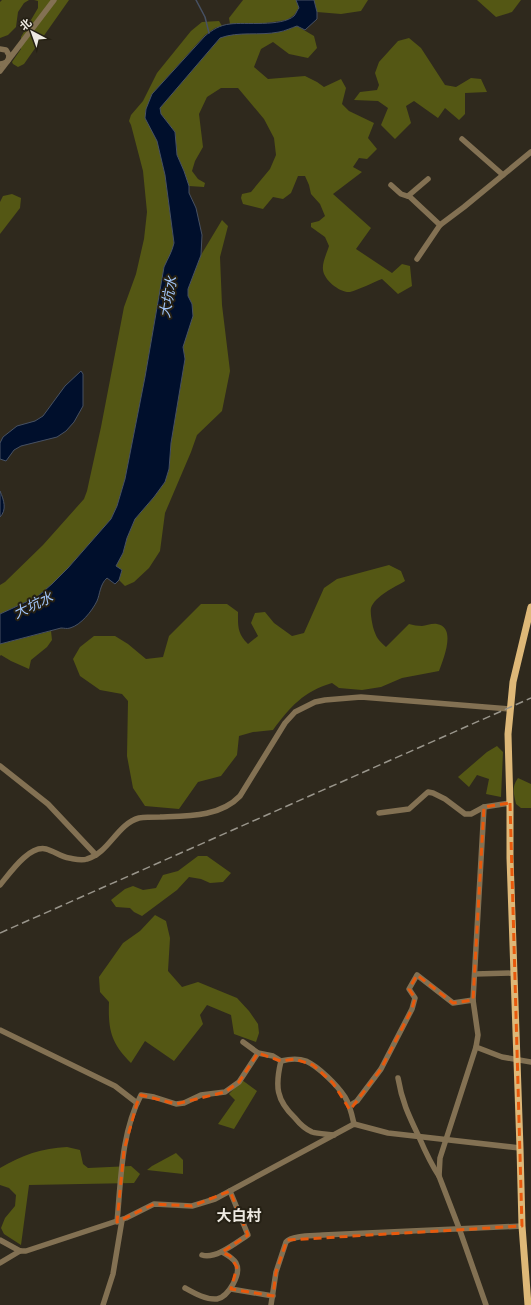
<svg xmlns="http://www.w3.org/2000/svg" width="531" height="1305" font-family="'Public Sans','Noto Sans SC',sans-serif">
<rect width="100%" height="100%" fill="#2f291d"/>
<g fill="#545714">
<path d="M2 0H29L24 3 18 12 16 27 8 35 0 38V2Z"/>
<path d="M34 0H69L24 64 18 67 13 64 12 62 21 49V37L38 8V1Z"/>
<path d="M243 0H296L299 8 294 15 287 20 258 24H230L229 18Z"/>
<path d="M314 0H368L361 11 341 14 317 12Z"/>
<path d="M477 0H521L512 12 496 17Z"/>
<path d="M219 21 222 26 215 28 205 35 152 94 146 109 145 118 157 140 165 175 174 243 172 252 168 258 156 312 145 377 125 479 117 506 111 519 68 568 52 584 37 597 0 614V585L5 582 43 545 84 499 87 491 101 427 124 307 136 274 144 239 147 212 143 171 131 125 129 121 131 115 143 101 157 73 191 31 202 22Z"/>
<path d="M297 26 314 36 317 48 308 58 289 54 273 42 261 49 254 67 268 79 305 76 317 82 324 87 341 79 346 88 342 104 349 111 374 123 368 138 377 149 367 159 359 158 353 167 362 172 333 194 371 228 356 249 392 273 402 264 410 266 412 286 398 294 382 279C374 282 358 290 350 292 340 293 324 280 323 270 322 262 327 253 329 246L325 237 311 227V223L319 221 325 216 320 204 311 194 309 185 305 176H298L291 193 283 199 273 197 263 209 243 204 241 198 242 194 251 192 270 169 276 155 274 138 264 119 238 88H221L207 97 199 114 203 147 195 161 192 171 198 179 205 183 204 187 189 186 184 171 177 155 175 132 161 114 160 108 220 38C239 31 259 36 279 32 285 31 291 28 297 26Z"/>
<path d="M409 38 421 48 445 85 456 87 471 78 481 79 487 92 465 93V114L459 120 445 108 438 118 414 101 406 106 411 123 395 139 381 125 388 108 378 101 354 100 360 92 377 90 379 85 375 73 379 62 398 41Z"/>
<path d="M12 194 21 198 20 208 0 234V202L3 196Z"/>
<path d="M222 220 228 226 220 257 222 305 230 371 222 411 197 435 191 452 165 513 160 551 149 568 134 582 125 586 119 580 122 570 115 566 123 553 127 538 135 519 154 497 165 482 169 469 171 443 185 359 183 347 192 304 188 296V289L201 255Z"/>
<path d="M389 565 401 571 405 581C395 587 375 596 371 608 370 613 372 622 373 627 376 637 378 640 386 647L409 624C413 625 418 626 422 626 426 626 432 623 437 624 457 627 443 660 439 671L402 678 381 687 362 690 339 688 332 683C303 692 291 706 273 730L253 732 239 736 237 755 221 776 198 782 179 809 145 806 133 788 127 756 128 701 122 694 100 690 80 676 73 659 80 647 94 636H115L128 644 146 659 163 657 169 636 201 604H227L238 612C238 626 237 633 248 644L258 636 251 623 255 613 265 612 274 623 292 636 304 633 324 588 337 579Z"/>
<path d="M51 631 52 640 47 647 31 660 29 669 11 661 1 655 0 656V644Z"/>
<path d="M497 746 503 752 501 797 486 794 489 779 477 775 469 787 458 777 487 752Z"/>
<path d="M518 778 531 784V808H521L516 804C514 793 511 788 518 778Z"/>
<path d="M198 856H207L231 873 223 882 210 883 201 879 189 877 177 890 142 916 134 912 130 908 116 907 111 900 125 889 133 886 143 890 156 888 163 875 178 871Z"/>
<path d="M155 915 166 921 170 938 168 971 182 987 198 982 237 998 249 1011 258 1024 259 1033 256 1042 234 1034 231 1015 207 1005 200 1015 203 1024 174 1061 145 1041 131 1063C111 1043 108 1030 109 1002L100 992 99 977 123 943 140 931Z"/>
<path d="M242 1080 257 1091 234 1129 218 1124 235 1100 229 1094Z"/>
<path d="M67 1147 80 1150 83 1164 88 1168 131 1166 140 1174 134 1183 29 1185 21 1245 4 1234 1 1228 5 1218 15 1206 16 1195 9 1188 0 1185V1168C22 1155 42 1148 67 1147Z"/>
<path d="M176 1153 183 1160V1174L147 1170 152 1166Z"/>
</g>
<g fill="#000f2c" stroke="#475163">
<path d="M296 0H314L317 12V19L305 30 297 26C291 28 285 31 279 32 259 36 239 31 220 38L160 108 161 114 175 132 177 155 184 171 189 186V193L196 208 202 235 201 255 188 289V296L192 304 193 316 183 347 185 359 171 443 169 469 165 482 154 497 135 519 127 538 123 553 116 566 122 570 119 580 115 584 107 578C100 584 100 594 97 601 92 611 81 625 70 628 67 629 64 628 61 628L0 644V614L37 597 52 584 68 568 111 519 117 506 125 479 145 377 164 267C168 258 172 252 174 243L165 175 157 141 145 118 146 109 152 94 205 36C212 30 220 25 230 24 245 22 281 27 294 16 296 14 297 10 299 8Z"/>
<path d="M81 371 83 374V406L74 422 66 431 57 437 21 446 14 450 6 461 0 459V443L3 437 17 426 35 421 43 416 65 386Z"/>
<path d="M0 491C4 500 7 510 0 517Z"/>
</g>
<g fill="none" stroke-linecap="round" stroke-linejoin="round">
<path stroke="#475163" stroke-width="1.5" d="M196 0 205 17 209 33"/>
<g stroke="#837153" stroke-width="5.5">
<path d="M0 49 6 50 9 55C9 61 6 64 0 64"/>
<path d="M0 71 54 0"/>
<path d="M462 139 503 175"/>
<path d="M391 185 401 194 410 197 440 225"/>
<path d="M408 196 428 179"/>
<path d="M417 259 440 225 464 207 531 152"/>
<path d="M0 766 48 804 96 855"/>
<path d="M484 807 473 1000 478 1035 476 1047 440 1158 439 1176 459 1228 486 1305"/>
<path d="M379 813 409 809 428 792 433 793 445 799 465 814H471L484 807 510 803"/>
<path d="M0 885C10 873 29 845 46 849 54 851 61 857 69 858 75 859 81 861 87 859 109 853 117 824 139 818 146 817 153 817 160 817 188 816 220 817 240 796L285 723 295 712 315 702 325 700 361 697 510 709"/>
<path d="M475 974 513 973"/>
<path d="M0 1030 115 1086 137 1103"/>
<path d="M243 1042 258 1053 273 1056 281 1061C275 1086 276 1100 295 1118 299 1123 305 1129 312 1132 318 1134 327 1134 334 1135"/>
<path d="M476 1047 502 1057 531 1062"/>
<path d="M281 1061C289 1059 298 1058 306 1061 319 1067 337 1085 345 1097 350 1105 352 1115 354 1124"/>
<path d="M398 1078C402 1102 409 1116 419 1137 425 1151 431 1164 439 1176"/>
<path d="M349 1106 357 1101 381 1069 412 1009 415 998 409 989 417 975 453 1003 473 1000"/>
<path d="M117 1222C121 1180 121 1133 141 1095L154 1097 176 1104 184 1103 201 1095 225 1092 239 1082 258 1053"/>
<path d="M0 1240 20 1251H26L126 1218 154 1204 192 1206 215 1199 354 1124 388 1133 520 1148"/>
<path d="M202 1255C215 1260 237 1242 248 1235L230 1191"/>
<path d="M0 1263 20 1251"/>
<path d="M185 1288C194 1293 206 1300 217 1299 228 1297 242 1274 236 1263 233 1258 227 1255 222 1252"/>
<path d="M231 1289 273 1296"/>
<path d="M103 1305 113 1274 122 1220"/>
<path d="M271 1305 276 1272 286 1242C292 1235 314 1236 323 1235L522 1226"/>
</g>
<path stroke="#deb878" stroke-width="7" d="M528 1305 522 1226 520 1148 510 858V805L508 734 513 682 531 607"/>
<path stroke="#99958b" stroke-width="1.5" stroke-dasharray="8 4" stroke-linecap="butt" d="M0 933 531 698"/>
</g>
<path fill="none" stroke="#e8590c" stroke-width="3" stroke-dasharray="8 5" stroke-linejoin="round" d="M510 803 522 1226 287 1240 276 1272 273 1296 231 1289 237 1267 230 1256 222 1252 248 1235 230 1191 192 1206 154 1204 117 1222 124 1150 137 1103 141 1095 176 1104 225 1092 239 1082 258 1053 281 1061 295 1059 313 1065 333 1083 350 1110 381 1069 412 1009 415 998 409 989 417 975 453 1003 473 1000 484 807Z"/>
<g text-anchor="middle" stroke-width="4" stroke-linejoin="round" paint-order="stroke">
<g font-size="14" font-style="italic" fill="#a1c5f9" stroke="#252014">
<text transform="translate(168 297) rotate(-80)" y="5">大坑水</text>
<text transform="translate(33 605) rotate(-26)" y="5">大坑水</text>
</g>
<g font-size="15" font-weight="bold" fill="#eeeae2" stroke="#252014">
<text x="239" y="1221">大白村</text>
</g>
</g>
<g transform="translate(32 32) rotate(319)" stroke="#252014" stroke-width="3" paint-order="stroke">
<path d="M0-3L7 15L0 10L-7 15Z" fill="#eeeae2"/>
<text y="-6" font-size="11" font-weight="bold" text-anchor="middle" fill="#eeeae2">北</text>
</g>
</svg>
